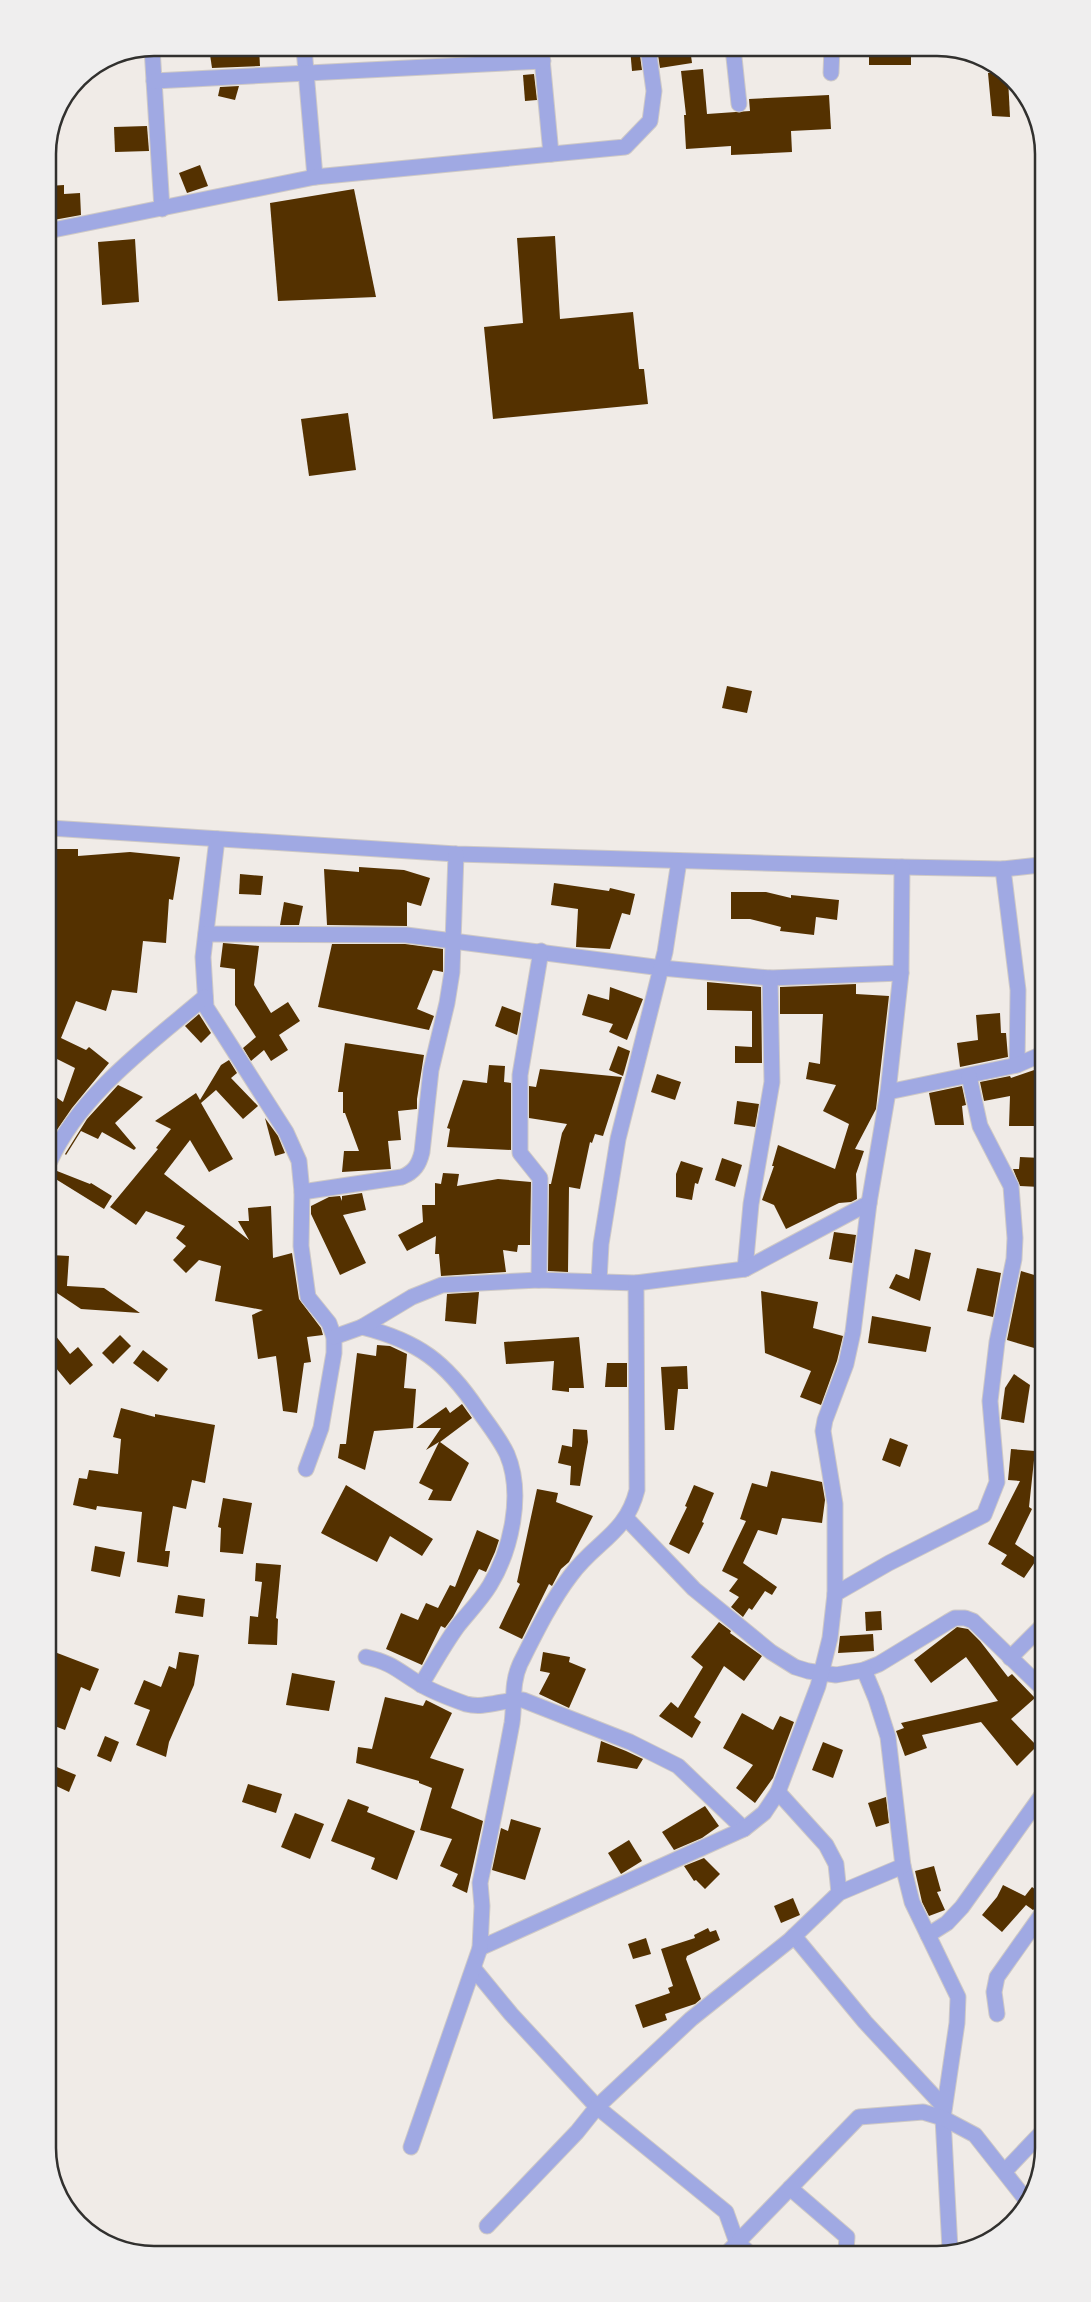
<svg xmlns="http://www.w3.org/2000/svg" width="1091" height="2302" font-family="'Alegreya Sans',sans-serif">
<rect width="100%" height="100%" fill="#f0ebe7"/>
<path fill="#ece2d7" d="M327 48H533V49L327 56Z"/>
<g fill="#543100">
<path d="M209 48H259L260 66 212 68Z"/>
<path d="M630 48H639L642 70 632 71Z"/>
<path d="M657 48H690L692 63 660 68Z"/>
<rect x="869" y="48" width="42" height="17"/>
<path d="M703 69 707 114 750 111 749 99 829 95 831 129 791 131 792 152 731 155V146L686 149 684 115H686L681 71Z"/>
<path d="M1003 72 1008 78 1010 117 992 116 988 73Z"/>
<path d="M534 74 537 100 525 101 523 75Z"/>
<path d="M239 86 235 100 218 96 220 87Z"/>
<path d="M147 126 149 151 115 152 114 127Z"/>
<path d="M200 165 208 186 187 193 179 173Z"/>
<path d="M64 185V194L80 193 81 215 48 221V186Z"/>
<path d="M354 189 376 297 278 301 270 203Z"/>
<path d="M555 236 560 319 633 312 639 369H644L648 404 493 419 484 327 523 323 517 238Z"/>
<path d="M135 239 139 302 102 305 98 242Z"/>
<path d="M348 413 356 470 309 476 301 419Z"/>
<path d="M727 686 752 691 747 713 722 708Z"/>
<path d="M56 849H78V856L130 852 180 857 173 900 169 899 166 943 143 941 137 993 112 990 106 1011 76 1001 61 1038 86 1050 89 1047 109 1063 72 1108 50 1140V1093L63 1102 75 1068 53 1057 50 1063V909L57 891Z"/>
<path d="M359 867 404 870 430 878 421 906 407 902V926L327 925 324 869 359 872Z"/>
<path d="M240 874 263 876 261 895 239 894Z"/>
<path d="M554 883 609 891 610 888 635 894 630 915 622 913 610 949 576 947 578 909 551 905Z"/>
<path d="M731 892H766L791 898V895L839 900 837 920 816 917 814 935 780 931 781 927 750 919H731Z"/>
<path d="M284 902 303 906 299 925H280Z"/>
<path d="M223 943 259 946 254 985 271 1013 288 1002 300 1021 279 1035 288 1050 271 1061 264 1050 251 1061 243 1048 256 1037 235 1005V969L220 967Z"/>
<path d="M332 944H405L443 949V972L433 970 417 1009 434 1016 429 1030 318 1007Z"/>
<path d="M707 982 761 987 762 1063H735V1046L752 1047V1011L707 1010Z"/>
<path d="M856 984V994L889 996 876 1109 855 1149 864 1151 856 1174 857 1199 851 1202 839 1203 786 1229 774 1205 762 1200 774 1166H772L778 1145 835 1169 849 1124 823 1111 836 1085 806 1079 809 1062 820 1064 823 1014H780V987Z"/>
<path d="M610 987 643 999 627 1040 609 1032 613 1024 582 1015 588 994 609 1000Z"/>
<path d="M502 1006 521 1013 517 1035 495 1026Z"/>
<path d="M1000 1013 1001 1033H1006L1008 1057 960 1067 957 1043 978 1040 976 1015Z"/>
<path d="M199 1014 211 1033 201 1043 185 1026Z"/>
<path d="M345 1043 424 1055 417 1099V1109L398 1111 401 1140 388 1141 391 1169 342 1172 344 1151H359L345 1113H343V1092H338Z"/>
<path d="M618 1046 630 1051 623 1076 609 1070Z"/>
<path d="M229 1060 237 1073 231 1078 258 1106 243 1119 216 1090 201 1103 233 1159 209 1172 190 1140 164 1174 249 1240 238 1221H249L248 1208 271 1206 273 1258 292 1253 299 1299 321 1328 323 1335 307 1337 311 1362 304 1363 297 1413 283 1411 276 1356 258 1359 252 1315 263 1310 215 1301 221 1266 199 1260 186 1273 173 1260 186 1246 176 1238 185 1226 146 1211 136 1225 110 1207 158 1149 156 1148 171 1129 155 1121 196 1093 200 1100 221 1065Z"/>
<path d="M489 1065 505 1066 504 1082 511 1083V1150L447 1147 450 1129 447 1128 463 1080 487 1083Z"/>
<path d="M1040 1068 1041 1126H1009L1010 1096 984 1101 980 1082 1010 1076 1011 1078Z"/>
<path d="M540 1069 622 1077 603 1136 595 1134 592 1143 590 1142 580 1189 569 1187 568 1272 548 1271 549 1184H551L562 1133 567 1124 529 1118V1086L536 1087Z"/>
<path d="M657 1074 681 1082 675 1100 651 1092Z"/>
<path d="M118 1085 143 1097 115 1123 136 1148 134 1150 102 1132 98 1139 81 1131 66 1155 65 1154 87 1119Z"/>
<path d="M962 1086 966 1105 962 1106 964 1125H935L929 1093Z"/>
<path d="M737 1101 759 1104 755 1127 734 1124Z"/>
<path d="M265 1118 278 1136 285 1153 275 1156Z"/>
<path d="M1020 1157 1041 1158 1040 1187 1020 1186 1013 1169H1019Z"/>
<path d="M722 1158 742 1165 735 1187 715 1180Z"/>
<path d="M681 1161 703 1168 698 1184 695 1183 692 1200 676 1197V1174Z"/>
<path d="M57 1171 90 1184 91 1183 112 1196 104 1209 54 1178Z"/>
<path d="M443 1173 459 1174 457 1186 498 1179 531 1182 530 1245H518L517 1252 503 1250 506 1272 441 1276 439 1254H435L436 1236 407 1251 398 1235 423 1222 422 1205H435V1183L441 1184Z"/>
<path d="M362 1193 366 1210 343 1215 366 1263 340 1275 311 1214V1206L329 1197 340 1196 342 1201V1196Z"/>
<path d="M834 1232 856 1235 852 1263 829 1259Z"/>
<path d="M915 1249 931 1253 920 1301 889 1288 896 1274 909 1279Z"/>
<path d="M51 1255 69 1256 67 1286 104 1288 140 1313 81 1309 51 1289Z"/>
<path d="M977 1268 1001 1273 993 1317 967 1311Z"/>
<path d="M1021 1271 1041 1277V1350L1007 1340Z"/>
<path d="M761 1291 818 1302 813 1328 843 1336 837 1361 821 1405 800 1397 811 1371 765 1353Z"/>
<path d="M479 1292 476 1324 445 1321 447 1294Z"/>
<path d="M872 1316 931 1327 926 1352 868 1343Z"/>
<path d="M51 1330 70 1354 78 1347 93 1365 70 1385 51 1362Z"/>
<path d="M120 1335 131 1346 113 1364 102 1353Z"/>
<path d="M579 1337 584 1388H569V1392L552 1390 554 1361 506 1364 504 1342Z"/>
<path d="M377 1345 390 1346 407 1354 404 1388 416 1389 413 1428 374 1431 365 1470 338 1458 340 1444H346L357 1353 376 1356Z"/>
<path d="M143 1350 168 1369 158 1382 133 1363Z"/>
<path d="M607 1363H627V1387H605Z"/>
<path d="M687 1366 688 1389H678L674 1430H665L661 1367Z"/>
<path d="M1014 1374 1030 1385 1024 1423 1001 1419 1005 1388Z"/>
<path d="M462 1404 472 1418 440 1442 469 1463 451 1501 428 1500 433 1490 419 1483 439 1442 426 1450 441 1428H416L446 1407 450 1413Z"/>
<path d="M121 1408 155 1417V1414L215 1425 205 1483 192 1480 186 1509 173 1506 165 1551H170L168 1567 137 1562 142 1512 97 1506 96 1510 73 1505 79 1478 87 1479 89 1470 118 1474 121 1439 113 1437Z"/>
<path d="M573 1429 587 1430 588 1442 580 1486 570 1485 571 1466 558 1463 562 1445 572 1447Z"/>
<path d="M890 1438 908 1445 900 1467 882 1460Z"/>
<path d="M1011 1449 1035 1451 1029 1507 1032 1509 1015 1544 1037 1559 1024 1578 1001 1564 1007 1555 988 1544 1020 1481 1008 1480Z"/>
<path d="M771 1471 822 1482 825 1500 822 1523 782 1518 777 1535 758 1530 743 1563 777 1587 772 1595 765 1591 752 1610 749 1608 743 1617 731 1607 739 1597 729 1591 738 1579 722 1571 746 1521 740 1519 752 1483 767 1487Z"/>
<path d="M346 1485 433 1539 422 1556 390 1536 377 1562 321 1533Z"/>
<path d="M694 1485 714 1493 702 1522 704 1523 689 1554 669 1544 687 1507 685 1506Z"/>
<path d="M537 1489 558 1493 556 1502 593 1516 569 1562 561 1569 552 1586 549 1584 522 1639 499 1628 520 1584 517 1582Z"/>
<path d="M223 1498 252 1503 243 1554 220 1552 221 1528 218 1527Z"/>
<path d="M477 1530 499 1540 495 1552 486 1572 479 1569 453 1617 445 1628 441 1626 422 1665 386 1649 401 1613 418 1620 426 1603 438 1608 450 1585 455 1587Z"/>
<path d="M95 1546 125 1552 120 1577 91 1571Z"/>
<path d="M256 1563 281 1565 276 1618 278 1619 277 1645 248 1644 250 1616 258 1617 262 1582 255 1581Z"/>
<path d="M178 1595 205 1599 203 1617 175 1613Z"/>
<path d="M881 1611 882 1630 866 1631 865 1612Z"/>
<path d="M719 1622 731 1631 730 1633 762 1656 744 1681 724 1666 694 1717 701 1722 692 1738 659 1716 671 1702 678 1708 703 1667 691 1657Z"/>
<path d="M957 1627 968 1629 980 1641 1008 1677 1012 1674 1035 1698 1011 1719 1037 1746 1017 1766 981 1722 922 1735 927 1748 905 1756 896 1731 904 1728 901 1723 998 1701 966 1657 931 1683 914 1660Z"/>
<path d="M873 1634 874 1651 838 1653 840 1636Z"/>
<path d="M52 1651 99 1669 90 1691 81 1687 65 1730 52 1725Z"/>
<path d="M179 1652 199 1655 194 1685 169 1742 166 1757 136 1745 150 1710 134 1704 144 1680 161 1687 169 1666 176 1669Z"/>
<path d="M543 1652 570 1657 569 1662 586 1669 569 1708 539 1694 550 1673 540 1671Z"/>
<path d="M292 1673 335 1681 329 1711 286 1705Z"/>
<path d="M385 1697 423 1706 426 1700 452 1713 430 1758 464 1769 451 1808 483 1821 467 1893 452 1886 458 1874 440 1866 452 1839 420 1830 432 1788 419 1783V1781L356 1763 358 1747 372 1749Z"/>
<path d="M742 1713 773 1730 780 1716 794 1722 773 1778 755 1803 736 1788 753 1765 723 1748Z"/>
<path d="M105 1736 119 1742 111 1762 97 1756Z"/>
<path d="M601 1741 626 1751 643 1759 637 1769 597 1762Z"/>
<path d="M823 1742 843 1750 833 1778 812 1770Z"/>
<path d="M52 1765 76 1775 69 1792 52 1784Z"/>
<path d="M248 1784 282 1794 276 1813 242 1802Z"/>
<path d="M886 1797 889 1823 876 1827 868 1803Z"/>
<path d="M348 1799 369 1807 367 1812 415 1831 397 1880 371 1869 375 1858 331 1841Z"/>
<path d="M705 1806 719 1826 702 1838 674 1850 662 1832Z"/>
<path d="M295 1813 324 1824 310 1859 281 1847Z"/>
<path d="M511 1819 541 1828 525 1880 492 1870 501 1828 508 1831Z"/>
<path d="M629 1840 642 1861 621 1874 608 1853Z"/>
<path d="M704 1858 720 1874 705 1889 696 1880 694 1881 684 1866Z"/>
<path d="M934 1866 941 1891 937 1892 945 1910 929 1916 922 1902 915 1871Z"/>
<path d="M1003 1885 1025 1896 1032 1887 1043 1895V1901L1033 1910 1026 1905 1002 1932 982 1915 997 1897Z"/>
<path d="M793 1898 800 1915 781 1923 774 1906Z"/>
<path d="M708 1928 710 1932 716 1930 720 1940 687 1956 686 1959 701 1999 695 2004 665 2014 667 2020 643 2028 635 2005 670 1993 668 1988 673 1986 661 1949 695 1938 694 1935Z"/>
<path d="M646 1938 651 1954 633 1959 628 1944Z"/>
</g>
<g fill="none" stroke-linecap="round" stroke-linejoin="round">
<defs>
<g id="street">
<path d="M152 48 162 209"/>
<path d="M304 48 315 177"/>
<path d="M541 48 551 154"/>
<path d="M733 48 739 104"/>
<path d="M831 73 832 48"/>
<path d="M154 81 543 61"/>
<path d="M48 231 315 177 625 147 650 121 654 91 648 48"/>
<path d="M50 828 456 854 902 867 1003 869 1040 865"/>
<path d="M217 839 203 957 206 1007 286 1132 299 1161 302 1192 301 1246 308 1297 329 1323 334 1337V1353L321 1428 306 1469"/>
<path d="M1003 869 1018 990 1017 1065"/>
<path d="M206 934 406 935 662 968 770 978 901 973"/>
<path d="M888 1092 1017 1065 1040 1055"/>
<path d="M50 1161C81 1093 150 1044 205 997"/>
<path d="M302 1192 402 1177C414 1172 419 1165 422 1152L431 1070 447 1003 452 972 456 854"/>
<path d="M745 1269 751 1204 772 1082 770 978"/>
<path d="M539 1280 540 1178 520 1153V1075L541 951"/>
<path d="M599 1281 601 1244 618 1139 665 952 679 861"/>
<path d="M362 1327C418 1341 446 1362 478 1410 488 1424 500 1439 507 1454 524 1494 511 1550 490 1585 481 1600 468 1613 457 1627 444 1645 433 1665 421 1685"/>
<path d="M334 1337 362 1327 412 1297 442 1285 539 1280 636 1283 745 1269 869 1203"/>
<path d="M626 1518 694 1589 771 1652 795 1667 808 1671 836 1675 864 1670 879 1664 948 1622 955 1618H965L973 1621 1042 1688"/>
<path d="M835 1594 889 1563 984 1515 997 1482 990 1401 997 1342 1014 1259 1015 1238 1011 1186 980 1126 969 1076"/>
<path d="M366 1657C393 1663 398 1671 420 1684 433 1692 452 1699 466 1704 486 1709 503 1699 523 1700L630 1742 678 1766 744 1829"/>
<path d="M1010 1658 1042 1626"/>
<path d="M864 1670 876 1699 888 1737 903 1866 912 1902 958 1997 957 2023 943 2118 950 2249"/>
<path d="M778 1792 826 1845 836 1864 839 1893"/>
<path d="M928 1935 947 1923 962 1907 1042 1795"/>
<path d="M794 1936 865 2022 944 2107"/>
<path d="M480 1948 744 1829 764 1813 778 1792 818 1686 830 1638 835 1594V1504L823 1431 825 1420 846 1364 853 1332 869 1203 888 1092 901 973 902 867"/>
<path d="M474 1969 511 2014 597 2107 726 2212 737 2243 746 2250"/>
<path d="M997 2014 994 1992 997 1977 1043 1912"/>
<path d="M411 2147 480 1948 482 1906 480 1883C491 1830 502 1777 512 1723 515 1702 511 1684 520 1664 535 1634 551 1601 571 1575 596 1541 626 1534 637 1490L636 1283"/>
<path d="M1005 2171 1043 2131"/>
<path d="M790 2188 847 2237 846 2250"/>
<path d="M487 2226 577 2132 597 2107 691 2019 790 1940 839 1893 903 1866"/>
<path d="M730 2250 859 2117 923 2112 943 2118 975 2135 1027 2201"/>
</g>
</defs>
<use href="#street" stroke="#cec9c6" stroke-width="17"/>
<use href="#street" stroke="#a0a9e3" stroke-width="15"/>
</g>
<path d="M0 0H1091V2302H0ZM154 56H937A98 98 0 0 1 1035 154V2148A98 98 0 0 1 937 2246H154A98 98 0 0 1 56 2148V154A98 98 0 0 1 154 56Z" fill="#efeeee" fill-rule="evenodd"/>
<path fill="none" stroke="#31302e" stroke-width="2.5" d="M154 56H937A98 98 0 0 1 1035 154V2148A98 98 0 0 1 937 2246H154A98 98 0 0 1 56 2148V154A98 98 0 0 1 154 56Z"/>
</svg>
